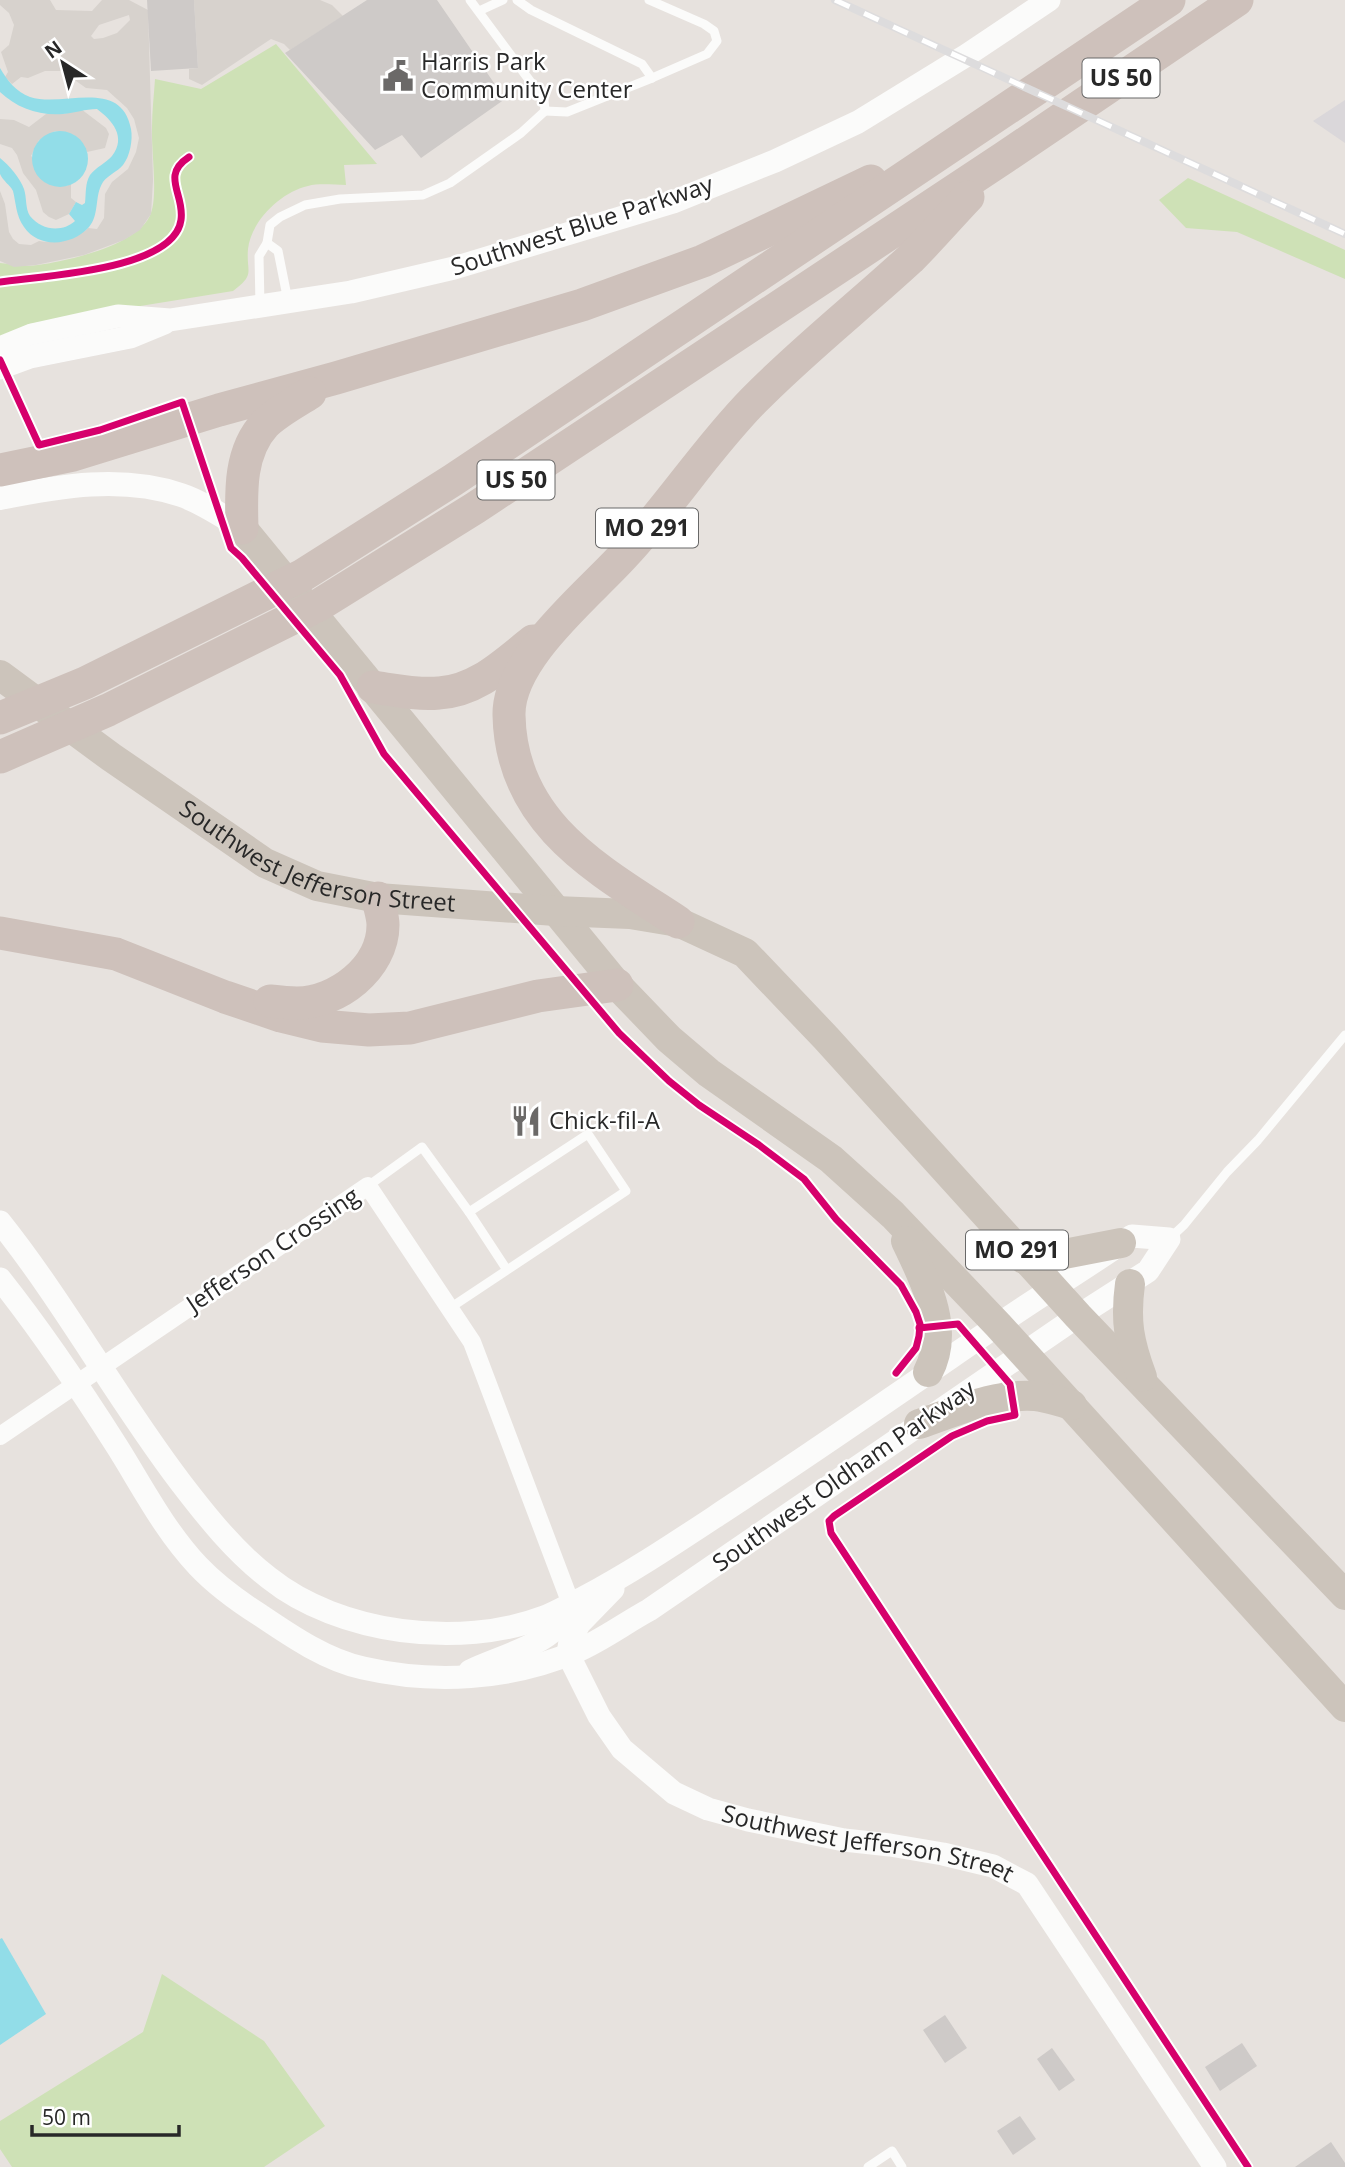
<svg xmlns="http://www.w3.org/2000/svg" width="1345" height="2167" font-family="'Open Sans',sans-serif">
<rect width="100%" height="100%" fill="#e7e2de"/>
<path fill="#dad7da" d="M1345 100V143L1313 121Z"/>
<g fill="#cee1b6">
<path d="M276 44 377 164 344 165 346 185C334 185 319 183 308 186 281 192 251 221 248 249 246 273 256 274 233 291L29 324 0 337V263C12 264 26 267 38 265 68 261 140 245 151 213 158 194 151 150 152 127 152 111 154 95 155 79L201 89Z"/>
<path d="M1188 178 1345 250V279L1237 232 1186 228 1159 200Z"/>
<path d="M162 1974 264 2041 325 2126 264 2167H12L0 2149V2121L143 2032Z"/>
</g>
<g fill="#d7d2cd" fill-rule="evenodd">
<path d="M0 0H50L56 10 92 11 102 0H129L148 10 153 180 151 214 140 230 124 240 84 255 36 265 14 267 0 261V191L5 204 9 232 13 239 19 244 31 245 39 241 46 242 85 231 88 228 97 229 104 218 105 194 112 182 128 169 136 152 139 138 134 119 127 108 107 90 86 88 62 71H45L28 78 21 77 12 84 5 77 8 72 1 52 9 45 14 25 9 13 0 5ZM129 15 130 20 117 33 103 38 94 39 91 36 99 25Z"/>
<path d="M194 0H320L332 5 343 16 290 50 284 44 271 39 202 85 189 79V69L198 68Z"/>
<path d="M81 109 106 128 109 134 105 148 87 152 74 135 55 131 39 140 31 156 66 186 71 184V198L76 202 69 214 56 220 49 217 43 212 36 190 23 173 17 155 12 148 0 144V119L14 120 29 127 46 114H64Z"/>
</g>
<g fill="#92dde8">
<path d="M0 68C7 80 16 92 30 97 63 108 121 77 131 129 133 140 130 156 123 165 117 172 108 175 103 182 94 196 100 214 89 227 72 246 39 249 24 227 16 216 16 203 13 191 10 185 3 181 0 174 0 171 0 163 0 158 9 165 20 178 24 189 27 198 25 208 30 216 41 230 62 233 75 221L69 214 76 202 82 205 85 203C86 194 85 183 90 175 96 167 106 163 112 156 127 137 112 120 97 109 85 109 75 113 63 114 39 116 17 108 0 92Z"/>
<circle cx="60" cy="159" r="28"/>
<path d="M2 1938 46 2014 0 2045V1939Z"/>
</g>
<g fill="#cecac8">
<path d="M147 0H194L198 68 151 71Z"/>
<path d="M367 0H437L505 99 421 158 402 135 375 150 285 53Z"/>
<path d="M945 2015 967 2048 945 2063 923 2030Z"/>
<path d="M1242 2043 1257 2066 1220 2091 1205 2067Z"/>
<path d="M1052 2048 1075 2080 1059 2091 1037 2059Z"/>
<path d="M1020 2116 1036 2139 1013 2155 997 2131Z"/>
<path d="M1331 2142 1345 2163V2167H1295Z"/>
</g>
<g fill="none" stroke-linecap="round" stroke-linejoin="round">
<g stroke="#fbfbfa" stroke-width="9">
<path d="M517 0 531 10 642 64 652 78"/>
<path d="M479 11 503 0"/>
<path d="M545 111 567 112 652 78 707 54 717 41 714 31 704 24 649 0"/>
<path d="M267 243 278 251 288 301"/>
<path d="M260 306 259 256 267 243 270 225 280 217 305 205 340 199 423 195 450 183 521 133 545 111 544 100 470 0"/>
<path d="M368 1186 422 1147 469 1212"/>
<path d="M1170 1238 1184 1225 1227 1172 1258 1140 1345 1035"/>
<path d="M450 1308 626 1191 588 1134 469 1212 507 1270"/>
<path d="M868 2167 892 2151 902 2167"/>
</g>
<path stroke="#fbfbfa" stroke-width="18" d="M0 1436 368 1186 472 1342 571 1604"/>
<g stroke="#fbfbfa" stroke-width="23">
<path d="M0 348 32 335 118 316 170 320 351 292 454 268 673 202 775 161 858 122 967 55 1049 0"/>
<path d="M0 368 30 357 130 337 164 323"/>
<path d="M0 1222C66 1305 117 1399 181 1483 207 1517 235 1552 269 1578 339 1634 460 1649 544 1617 557 1612 570 1604 583 1598 638 1569 690 1533 742 1499 833 1439 922 1377 1011 1316 1051 1289 1092 1264 1132 1236L1169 1239 1148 1271 1078 1316 649 1610C625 1623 601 1641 575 1652 509 1680 433 1684 363 1668 326 1660 291 1636 260 1615 238 1601 216 1585 198 1566 165 1531 143 1488 118 1448 81 1390 43 1333 0 1279"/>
<path id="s1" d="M613 1589 579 1624 570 1641 568 1654 599 1716 622 1749 674 1793 708 1809 748 1820 844 1840 890 1845 943 1854 993 1866 1027 1884 1215 2167"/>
<path d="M470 1671C502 1655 558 1644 570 1607"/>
</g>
<path stroke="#fbfbfa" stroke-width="24" d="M0 498C60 486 122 475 181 495 202 502 222 516 242 528"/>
<g stroke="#ccc4bb" stroke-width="30">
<path d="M242 528 617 985 669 1039 709 1073 831 1159 893 1215 998 1325 1345 1707"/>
<path id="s2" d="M0 675 111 757 265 863 317 886 378 898 555 911 630 914 678 922 745 953 826 1038 1078 1316 1345 1595"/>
<path d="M906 1241C925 1281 951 1329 928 1372"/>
<path d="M1024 1259 1059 1255 1121 1243"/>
<path d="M1130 1284C1125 1321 1129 1342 1142 1377"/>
<path d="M919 1424C955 1412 996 1393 1035 1396 1047 1397 1059 1402 1072 1405"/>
</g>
<g stroke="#cec1bb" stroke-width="33">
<path d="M0 470 73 455 219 410 336 378 582 305 703 261 871 181"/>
<path d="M242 528C241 493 239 452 265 424 277 412 296 402 310 393"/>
<path d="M373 687C394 690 417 695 439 693 477 691 505 663 533 641"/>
<path d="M0 718 85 683 303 575 453 480 1169 0"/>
<path d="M0 757 108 710 319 605 475 508 1005 157 1237 0"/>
<path d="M678 922C599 870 511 824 509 715 508 658 588 595 624 555 670 506 706 449 753 401 803 350 858 307 910 259 930 239 949 217 968 197"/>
<path d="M0 933 116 954 225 997 281 1016 322 1026 369 1030 410 1028 538 996 617 985"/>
<path d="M270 1001C279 1002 288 1003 297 1003 337 1003 383 968 383 925 383 916 379 906 378 898"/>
</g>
<defs>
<path id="rail" d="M835 0 1345 234"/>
</defs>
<use href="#rail" stroke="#dddcdd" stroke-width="8"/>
<use href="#rail" stroke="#fff" stroke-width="5" stroke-dasharray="16" stroke-linecap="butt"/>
<defs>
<g id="cycleway">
<path d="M0 282C39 276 174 271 181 220 185 194 160 176 189 157"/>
<path d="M0 360 39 445 100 430 182 402 231 548 242 558 340 675 384 754 619 1033 669 1081 699 1105 759 1145 804 1179 836 1219 901 1285 916 1312 920 1324 919 1336 916 1348 896 1373"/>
<path d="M919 1328 958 1324 1010 1384 1015 1415 987 1421 952 1436 834 1516 829 1521 831 1533 1248 2167"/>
</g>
</defs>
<use href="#cycleway" stroke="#fff" stroke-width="11"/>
<use href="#cycleway" stroke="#d6006c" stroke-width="7"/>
</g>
<defs>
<symbol id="civic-bare" viewBox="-9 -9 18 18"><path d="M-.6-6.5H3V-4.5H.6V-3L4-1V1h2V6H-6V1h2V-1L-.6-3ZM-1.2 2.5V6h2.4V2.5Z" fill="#6b6968" stroke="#fff" stroke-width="2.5" paint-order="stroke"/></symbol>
<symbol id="restaurant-bare" viewBox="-9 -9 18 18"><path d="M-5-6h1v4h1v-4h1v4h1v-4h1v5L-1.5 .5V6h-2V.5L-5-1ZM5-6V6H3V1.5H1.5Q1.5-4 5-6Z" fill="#6b6968" stroke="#fff" stroke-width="2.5" paint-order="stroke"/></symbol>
</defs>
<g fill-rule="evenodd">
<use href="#civic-bare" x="376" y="54" width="44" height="44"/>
<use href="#restaurant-bare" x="504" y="1099" width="44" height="44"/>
</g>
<g text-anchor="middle" stroke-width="5" stroke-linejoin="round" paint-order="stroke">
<g fill="#fff" stroke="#686868" stroke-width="2">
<rect x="1082.5" y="58.5" width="77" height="39" rx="5"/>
<rect x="477.5" y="460.5" width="77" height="39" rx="5"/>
<rect x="596" y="508.5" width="102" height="39" rx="5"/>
<rect x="966" y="1230.5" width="102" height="39" rx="5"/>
</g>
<g font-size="23" font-weight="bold" fill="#282828">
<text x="1121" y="86">US 50</text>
<text x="516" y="488">US 50</text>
<text x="647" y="536">MO 291</text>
<text x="1017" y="1258">MO 291</text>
</g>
<g font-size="24" fill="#282828" stroke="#fff" text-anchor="start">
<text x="421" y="70">Harris Park<tspan x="421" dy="28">Community Center</tspan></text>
<text x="549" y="1129">Chick-fil-A</text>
</g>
<g font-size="24" fill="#282828" stroke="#fff">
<text transform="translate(582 226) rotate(-18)" y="8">Southwest Blue Parkway</text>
<text dy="8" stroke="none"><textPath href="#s2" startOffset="373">Southwest Jefferson Street</textPath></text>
<text transform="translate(273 1250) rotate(-34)" y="8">Jefferson Crossing</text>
<text transform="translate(844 1476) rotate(-35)" y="8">Southwest Oldham Parkway</text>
<text dy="8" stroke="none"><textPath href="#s1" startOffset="460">Southwest Jefferson Street</textPath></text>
</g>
</g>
<g transform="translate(63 63) rotate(324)" stroke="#ffffff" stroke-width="5" paint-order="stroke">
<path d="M0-5L12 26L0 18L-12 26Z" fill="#282828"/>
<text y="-10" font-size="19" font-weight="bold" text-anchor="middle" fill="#282828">N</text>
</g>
<path d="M32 2125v10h147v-10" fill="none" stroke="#282828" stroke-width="3.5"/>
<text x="42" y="2125" font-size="21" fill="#282828" stroke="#ffffff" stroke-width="5" paint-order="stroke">50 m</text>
</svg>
